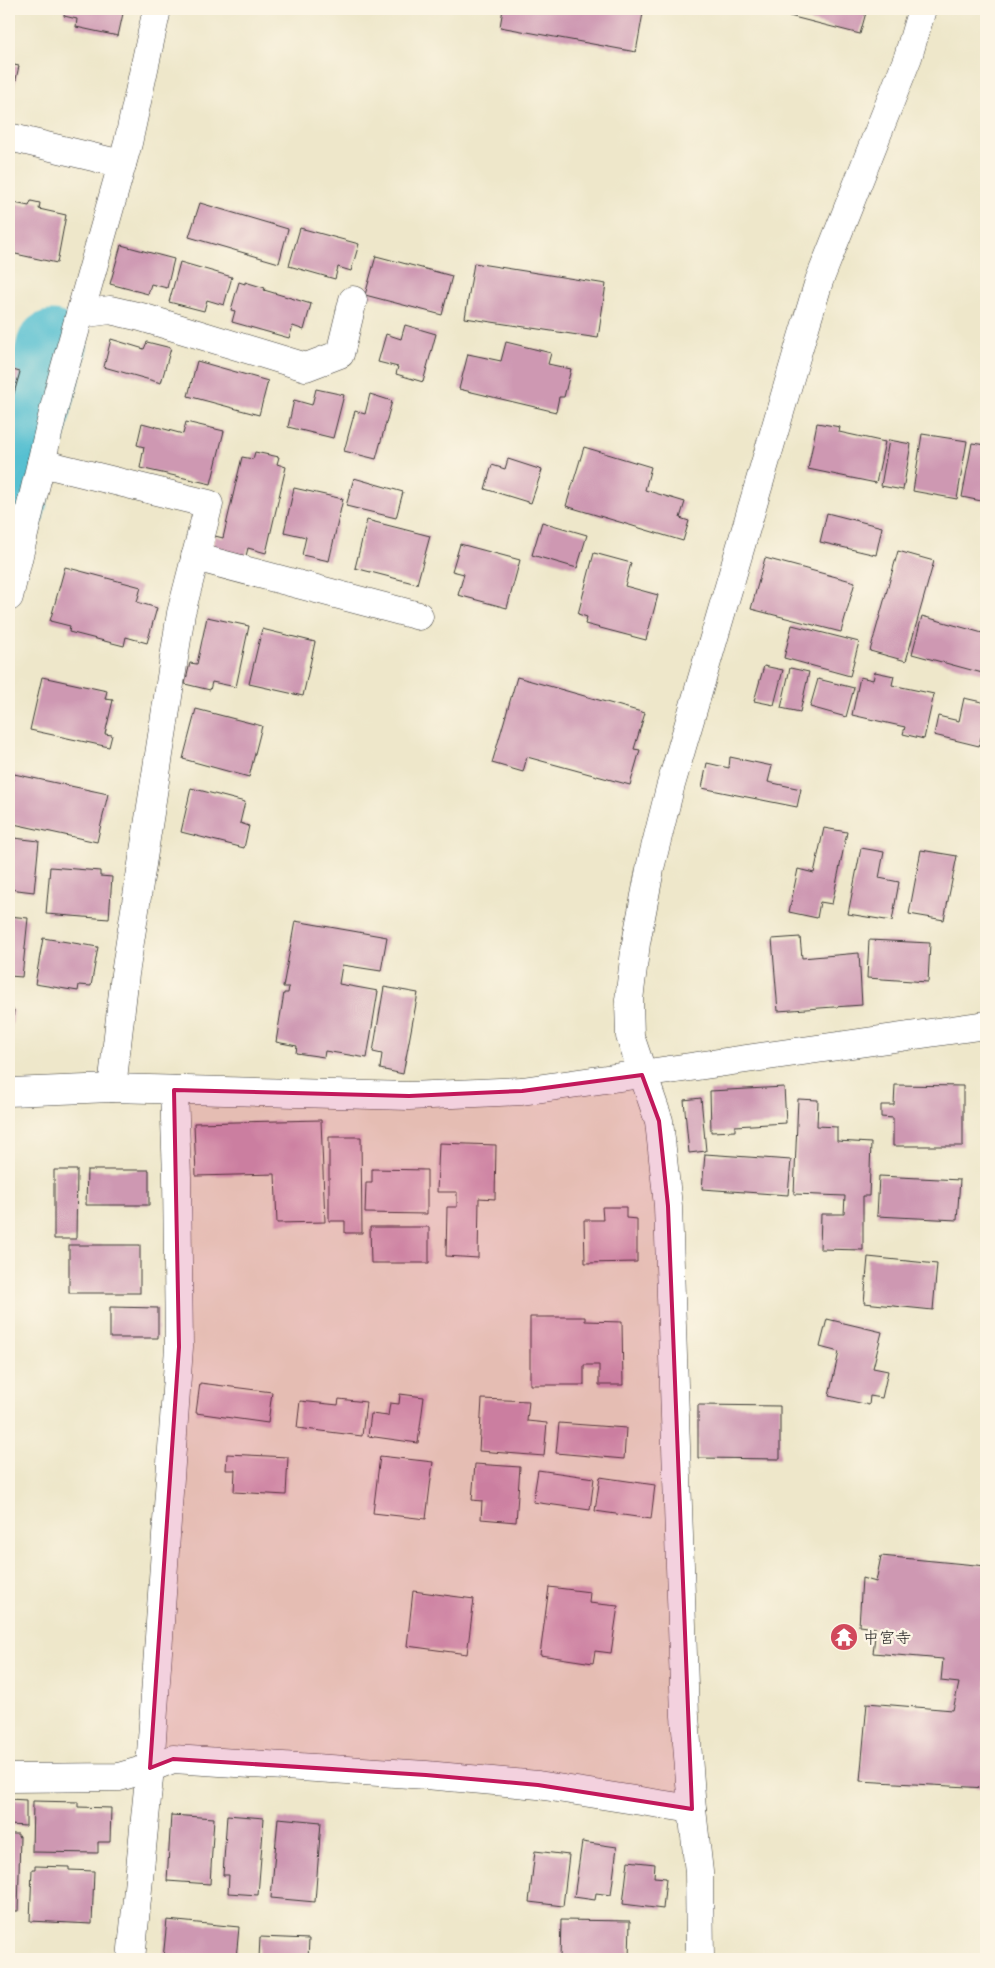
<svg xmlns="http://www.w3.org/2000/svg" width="995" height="1968" font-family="Mynerve,'Klee One',sans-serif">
<rect width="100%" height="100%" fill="#fcf5e5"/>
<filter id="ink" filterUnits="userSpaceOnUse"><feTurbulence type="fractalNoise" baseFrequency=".02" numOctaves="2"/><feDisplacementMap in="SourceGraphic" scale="10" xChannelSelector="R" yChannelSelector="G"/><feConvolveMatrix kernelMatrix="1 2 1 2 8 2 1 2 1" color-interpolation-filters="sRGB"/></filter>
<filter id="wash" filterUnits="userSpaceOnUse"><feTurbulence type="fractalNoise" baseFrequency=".0096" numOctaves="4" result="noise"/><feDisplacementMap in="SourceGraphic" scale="20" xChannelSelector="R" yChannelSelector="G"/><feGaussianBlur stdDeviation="1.12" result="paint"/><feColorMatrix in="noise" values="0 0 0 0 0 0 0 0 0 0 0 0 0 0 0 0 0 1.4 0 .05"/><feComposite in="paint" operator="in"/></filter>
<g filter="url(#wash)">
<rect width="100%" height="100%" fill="#eee7ca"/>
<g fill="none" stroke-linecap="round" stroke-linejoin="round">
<path stroke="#56c0d1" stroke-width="71" d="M9 510 52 346"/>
</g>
<g id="blocks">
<g fill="#ce98b2">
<path d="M65 9H124L118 36 76 27 77 19 64 16Z"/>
<path d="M503 9H622L643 13 636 52 500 27Z"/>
<path d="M762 9H867L860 34Z"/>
<path d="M9 64 19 66 10 106H9Z"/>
<path d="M31 201 40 203 39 209 66 215 57 263 11 253 12 246 9 245V202L29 206Z"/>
<path d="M200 203 288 229 279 263 189 237Z"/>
<path d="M300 228 359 244 351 271 338 267 335 279 289 266Z"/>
<path d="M121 245 174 259 167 288 151 284 148 294 110 284Z"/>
<path d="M376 256 452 276 442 315 365 295Z"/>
<path d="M180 262 232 277 224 305 207 300 204 311 169 302Z"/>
<path d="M474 263 606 284 598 338 465 318Z"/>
<path d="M239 282 245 284V282L265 288 264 290 311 304 304 330 293 326 289 338 232 322 235 311 231 310Z"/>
<path d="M405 325 436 334 423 382 396 374 398 367 378 362 386 334 401 339Z"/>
<path d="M111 339 144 349 147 342 171 348 161 383 104 367Z"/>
<path d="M506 342 551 353 548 364 571 369 564 397H559L556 412 459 389 468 354 501 361Z"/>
<path d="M197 361 268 381 259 415 188 396Z"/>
<path d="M9 369 20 372 9 411Z"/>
<path d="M316 389 344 395 333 438 288 427 294 400 312 405Z"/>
<path d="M370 394 392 401 376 459 344 451 355 411 365 414Z"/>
<path d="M186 422 224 431 211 484 140 468 144 447 137 445 142 423 183 434Z"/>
<path d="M817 423 840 427 839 432 885 442 876 483 808 469Z"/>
<path d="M922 434 967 441 957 499 913 491Z"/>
<path d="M889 440 911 444 903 490 881 486Z"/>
<path d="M972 443 986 445V502L962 497Z"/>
<path d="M584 447 651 467 645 490 685 502 680 518 689 521 683 541 566 506Z"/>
<path d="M255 452 279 457 277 464 286 467 266 553 248 548 246 556 212 548 215 536 223 538 242 457 253 459Z"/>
<path d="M508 459 542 470 531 503 485 489 492 465 505 469Z"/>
<path d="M354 478 403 492 396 518 346 506Z"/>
<path d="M294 488 343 499 329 561 302 555 306 537 284 532Z"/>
<path d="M827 513 882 527 876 555 820 542Z"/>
<path d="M367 520 430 536 417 584 355 568Z"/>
<path d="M542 522 587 535 577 568 532 555Z"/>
<path d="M460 544 520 560 507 608 458 595 464 574 452 571Z"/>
<path d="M898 551 934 561 906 661 870 651Z"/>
<path d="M594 553 631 563 625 586 658 595 646 640 585 624 587 617 578 614Z"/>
<path d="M765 558 855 582 841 632 751 609Z"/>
<path d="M65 567 141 587 137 602 157 608 147 643 126 637 124 646 69 632 70 626 50 621Z"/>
<path d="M922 616 986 634V674L912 654Z"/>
<path d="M207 617 249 626 236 687 212 682 210 690 185 684 190 663 197 664Z"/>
<path d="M792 625 859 642 850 676 784 658Z"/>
<path d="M262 629 315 642 303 696 249 684Z"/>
<path d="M764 666 783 670 774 705 754 701Z"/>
<path d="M790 668 809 672 800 712 781 708Z"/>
<path d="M875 672 894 676 892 685 934 694 924 739 903 734 905 727 852 715 860 677 873 680Z"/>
<path d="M42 677 107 691 105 699 113 700 105 734 112 735 109 747 30 730Z"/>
<path d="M517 677 645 713 634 749 640 750 630 785 527 757 523 772 492 763Z"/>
<path d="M818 679 854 688 846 717 810 707Z"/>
<path d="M964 698 986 703V738L981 737 979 746 934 735 938 716 959 721Z"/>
<path d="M196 709 262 726 249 777 183 759Z"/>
<path d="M730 757 772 766 768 782 801 789 797 807 702 788 707 763 729 768Z"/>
<path d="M14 774 108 794 97 842 9 823V799Z"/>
<path d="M191 788 245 802 240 823 249 826 244 848 181 832Z"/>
<path d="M824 828 847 832 832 904 820 902 817 918 789 912 798 869 814 873Z"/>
<path d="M14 838 39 841 34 892 9 889V851H12Z"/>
<path d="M861 848 884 852 879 878 899 882 892 921 848 914Z"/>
<path d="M921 850 957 856 944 920 909 914Z"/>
<path d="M50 867 100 871V876L112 877 109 919 46 914Z"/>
<path d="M9 916 28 918 22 977 9 976Z"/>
<path d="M295 921 387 937 381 971 342 965 339 984 378 991 367 1058 325 1051 324 1057 296 1053 297 1046 276 1042 284 993H288L289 987H283Z"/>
<path d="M800 937 802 958 859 953 862 1005 778 1011 772 939Z"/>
<path d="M43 938 98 947 91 986 79 985 78 991 35 984Z"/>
<path d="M869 940 930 943 928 982 867 978Z"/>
<path d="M384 987 418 993 403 1074 380 1069 382 1054 373 1052Z"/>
<path d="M9 1010H14L10 1039H9Z"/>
<path d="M895 1085 963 1086V1146H893V1118L881 1117V1105H894Z"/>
<path d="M784 1087 786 1123 735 1126V1131L711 1132 710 1091Z"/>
<path d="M701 1098 706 1151 689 1153 684 1100Z"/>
<path d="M798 1099 818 1100 817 1126 837 1127V1141L871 1143 869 1196H863V1250L820 1249 821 1214H844L845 1196 794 1194Z"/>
<path d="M321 1120 325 1222 277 1223 275 1174 196 1176 194 1123Z"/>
<path d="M329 1137H361L362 1233H345V1221H329Z"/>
<path d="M439 1143 496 1145 495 1199 479 1198 478 1258 446 1256 447 1207H457V1192H437Z"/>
<path d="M705 1154 791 1160 788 1195 702 1189Z"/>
<path d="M372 1169 427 1170V1214L365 1213 366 1183H372Z"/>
<path d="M54 1170H77L76 1239H54Z"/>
<path d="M87 1170H149V1205H86Z"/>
<path d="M879 1176 960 1180 957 1220 877 1216Z"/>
<path d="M602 1207H626V1218L637 1219V1262L585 1263 584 1220H603Z"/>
<path d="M370 1227H429V1263H371Z"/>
<rect x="69" y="1245" width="71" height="48"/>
<path d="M868 1257 937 1264 933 1310 864 1303Z"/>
<path d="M110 1307 158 1308V1338H110Z"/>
<path d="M530 1317H585V1321L622 1322 623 1385H599V1365H584V1385H530Z"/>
<path d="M827 1319 882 1332 873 1368 888 1371 882 1398 870 1396 869 1405 829 1396 839 1352 820 1347Z"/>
<path d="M200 1383 272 1392 268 1423 196 1413Z"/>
<path d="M400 1394 424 1397 418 1443 368 1436 371 1414 388 1416 390 1403 399 1404Z"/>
<path d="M339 1399 366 1402 362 1436 297 1428 300 1401 338 1405Z"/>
<path d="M482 1399 529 1401 527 1421 547 1423 544 1456 479 1451Z"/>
<path d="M698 1405 780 1406V1459L698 1458Z"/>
<path d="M559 1423 626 1428 624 1459 556 1453Z"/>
<path d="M227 1454 288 1457 286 1495 234 1492 235 1470H226Z"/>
<path d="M380 1456 433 1462 426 1519 373 1513Z"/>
<path d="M475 1464 520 1467 516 1522 481 1519 482 1501 472 1500Z"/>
<path d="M538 1470 594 1478 590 1510 533 1502Z"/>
<path d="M600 1477 655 1485 651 1519 595 1511Z"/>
<path d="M881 1556 986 1566V1788L860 1781 867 1703 953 1710 959 1683 941 1681 943 1659 873 1653 876 1628 859 1626 862 1578 876 1582Z"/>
<path d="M549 1587 590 1592 589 1603 618 1606 611 1653 595 1651 593 1663 540 1655Z"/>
<path d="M413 1591 474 1599 467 1654 407 1646Z"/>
<path d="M9 1799 26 1800V1826L9 1825Z"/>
<path d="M33 1801 78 1802V1807L111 1808 110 1842H98V1853L32 1852Z"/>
<path d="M171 1815 214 1818 210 1884 167 1881Z"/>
<path d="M227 1815 264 1818 258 1895 228 1893 229 1875H223Z"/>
<path d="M278 1818 321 1822 315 1902 271 1898Z"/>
<path d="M9 1834H18V1837L20 1836 18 1911H9Z"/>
<path d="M582 1842 617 1847 611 1895 596 1893 595 1900 574 1897Z"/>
<path d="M535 1851 569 1855 563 1906 529 1902Z"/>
<path d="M628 1861 655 1864 654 1877 666 1878 663 1909 623 1904Z"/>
<path d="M35 1866 69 1867V1870L94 1871 92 1924 30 1921 32 1869H35Z"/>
<path d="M167 1920 239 1927 236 1959H163Z"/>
<path d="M561 1920 630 1921 629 1959H560Z"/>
<path d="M260 1937 309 1939 308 1959H259Z"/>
</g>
</g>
</g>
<g filter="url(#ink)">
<use href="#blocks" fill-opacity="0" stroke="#3c3a36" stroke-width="1"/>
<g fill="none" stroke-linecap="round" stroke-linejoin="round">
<defs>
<g id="minor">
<path d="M9 137 122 164"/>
<path d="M80 314 110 310 141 317 306 367 340 354 353 300"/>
<path d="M41 463 209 504 181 613 125 974 112 1088"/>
<path d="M195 557 419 616"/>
<path d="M9 597 58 392 128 143 157 9"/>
<path d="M9 1092 112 1088 409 1096 522 1091 986 1025"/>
<path d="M9 1778 119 1777 150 1768 173 1759 426 1775 538 1785 692 1809"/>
<path d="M131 1959 150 1768 179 1347 177 1177 174 1090"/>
<path d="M700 1959 699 1872 692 1809 685 1716 668 1206 659 1121 630 1036 629 1000 636 943 651 864 670 788 797 354 819 281 908 57 922 9"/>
</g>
</defs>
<use href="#minor" stroke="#3c3a36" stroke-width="29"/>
<use href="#minor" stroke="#fff" stroke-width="28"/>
</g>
</g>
<path fill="#c2185b" fill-opacity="0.2" stroke="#c2185b" stroke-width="4" stroke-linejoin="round" d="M642 1075 659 1121 668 1206 692 1809 538 1785 426 1775 173 1759 150 1768 179 1347 174 1090 409 1096 522 1091Z"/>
<defs>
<symbol id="temple-disc" viewBox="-11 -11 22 22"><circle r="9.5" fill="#d1495b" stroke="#fcf5e5"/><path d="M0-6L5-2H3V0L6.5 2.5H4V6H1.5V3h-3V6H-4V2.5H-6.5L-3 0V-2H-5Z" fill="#fff"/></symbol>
</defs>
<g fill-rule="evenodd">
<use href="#temple-disc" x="828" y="1621" width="32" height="32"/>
</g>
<g text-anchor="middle" stroke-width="5" stroke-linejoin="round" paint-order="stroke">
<g font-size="16" fill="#1c1c1c" stroke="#fcf5e5" text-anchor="start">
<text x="863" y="1643">中宮寺</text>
</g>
</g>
<rect width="995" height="1968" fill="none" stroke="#fcf5e5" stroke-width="30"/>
</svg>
